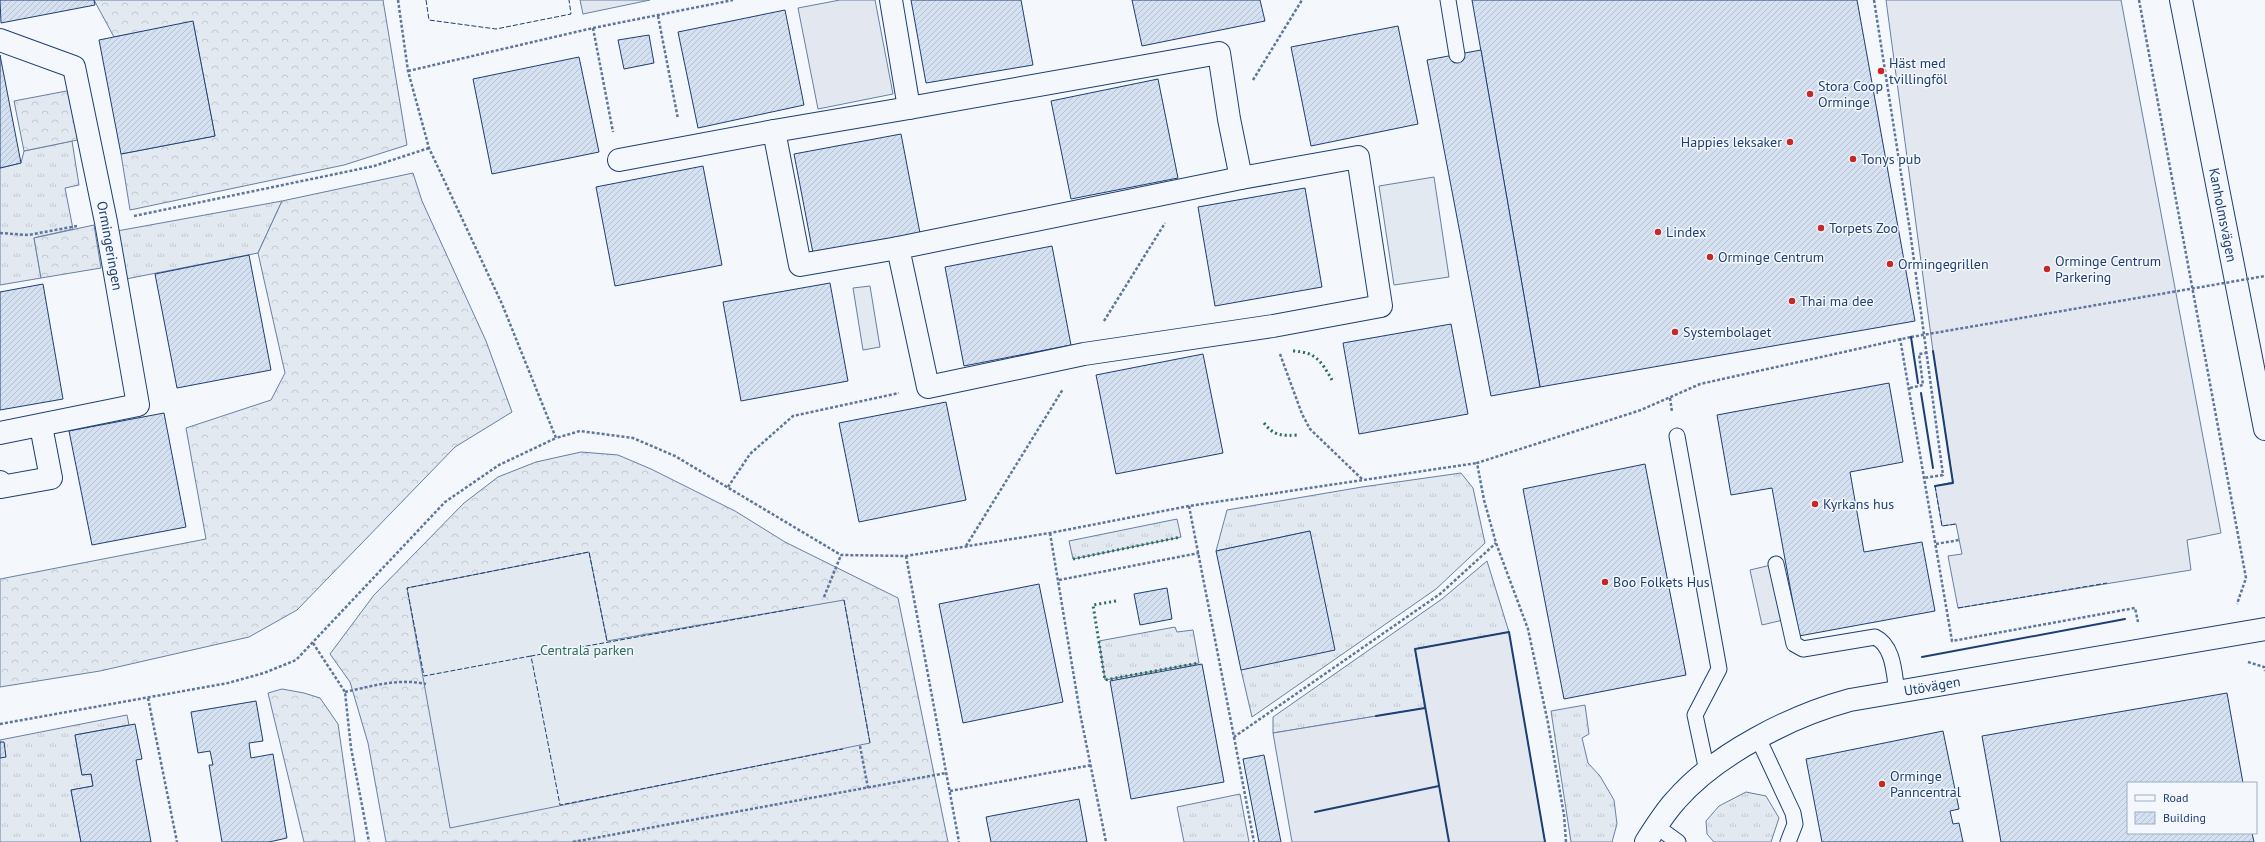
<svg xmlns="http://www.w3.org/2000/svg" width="2265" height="842" font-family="'PT Sans',sans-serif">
<defs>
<pattern id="grass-tufts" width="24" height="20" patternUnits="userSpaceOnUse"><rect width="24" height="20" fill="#e3e9f0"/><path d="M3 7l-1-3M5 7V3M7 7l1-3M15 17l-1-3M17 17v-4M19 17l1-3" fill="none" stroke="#c2c9d1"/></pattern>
<pattern id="forest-crowns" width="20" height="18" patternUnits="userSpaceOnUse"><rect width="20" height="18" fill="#e3e9f0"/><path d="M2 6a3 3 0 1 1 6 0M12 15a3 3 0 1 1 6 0" fill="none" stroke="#c2c9d1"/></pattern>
<pattern id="building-hatch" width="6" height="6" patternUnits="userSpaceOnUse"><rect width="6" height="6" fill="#d5e0f0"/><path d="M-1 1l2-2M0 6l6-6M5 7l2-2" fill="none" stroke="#b6c1d1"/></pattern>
</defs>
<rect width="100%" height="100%" fill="#f4f7fb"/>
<g fill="url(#grass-tufts)" stroke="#687fa3">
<path d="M72 141 79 185 65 188 73 229 34 238 41 278 0 285V168L21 163 24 151Z"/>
<path d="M282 201 258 253 126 279 117 231Z"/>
<path d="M1461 473 1473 488 1485 543 1436 589 1252 717 1241 670 1310 531 1216 551 1227 510 1362 487Z"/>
<path d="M1177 519 1181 537 1073 559 1069 541Z"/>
<path d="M1487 561 1509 632 1415 649 1425 708 1273 733V717L1442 599Z"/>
<path d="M1175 627 1177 632 1193 630 1199 663 1105 680 1099 641Z"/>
<path d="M1585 705 1589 734 1582 738 1588 763 1600 776 1614 800 1617 824 1612 842H1571L1551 711Z"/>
<path d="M127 715 129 725 75 735 82 775 91 774 93 786 71 790 81 842H0V740Z"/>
<path d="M1746 792 1766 796 1779 818 1771 842H1714L1707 834 1706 821 1719 806Z"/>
<path d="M1240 794 1249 842H1184L1177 807Z"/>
</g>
<g fill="url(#forest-crowns)" stroke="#687fa3">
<path d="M94 0H383L407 145 344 165 130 210 121 154 215 136 193 22 114 37Z"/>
<path d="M77 89 87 138 24 151 14 101Z"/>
<path d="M413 173 422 201 486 341 512 412 455 447 297 610 249 637 100 671 0 687V579L206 539 186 428 271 400 285 373 258 253 282 201Z"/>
<path d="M94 225 101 268 41 278 34 238Z"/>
<path d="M581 452 618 455 651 469 735 511 785 542 898 598 948 842H386L368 743 350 682 330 654 374 595 464 503 498 477 536 462Z"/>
<path d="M282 689 304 693 320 698 338 724 355 842H304L268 693Z"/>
</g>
<g fill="#e3e9f0" stroke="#687fa3">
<path d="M1434 177 1449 277 1394 285 1379 186Z"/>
<path d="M870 286 880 347 863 350 853 288Z"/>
<path d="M589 552 607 641 844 600 870 743 450 828 407 588Z"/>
</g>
<g fill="#e3e8f0" stroke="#687fa3">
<path d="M580 0H650L583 14Z"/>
<path d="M840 0H875L893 94 818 109 798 8Z"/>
<path d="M1886 0H2121L2221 533 2187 540 2191 570 1958 608 1948 556 1962 554 1956 524 1942 526 1935 486 1953 482 1933 351Z"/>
<path d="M1771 565 1783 620 1762 625 1750 570Z"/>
<path d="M1509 632 1545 842H1292L1273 733 1425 708 1415 649Z"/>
</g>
<g fill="url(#building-hatch)" stroke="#1d3f73">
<path d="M0 0H94L95 5 1 23Z"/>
<path d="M911 0H1021L1033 65 926 83Z"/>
<path d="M1132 0H1260L1265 21 1142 46Z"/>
<path d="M1472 0H1857L1915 321 1540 387Z"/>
<path d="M785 10 804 105 698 128 678 32Z"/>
<path d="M193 21 215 136 121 154 99 40Z"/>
<path d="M1398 26 1418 124 1311 146 1291 47Z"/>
<path d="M649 35 654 63 624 69 618 40Z"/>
<path d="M1481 50 1540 387 1491 396 1427 60Z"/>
<path d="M0 55 21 163 0 168Z"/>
<path d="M579 57 599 152 492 174 473 79Z"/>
<path d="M1158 79 1178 178 1071 199 1051 101Z"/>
<path d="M901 134 920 233 813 253 794 154Z"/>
<path d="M703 166 722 265 615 286 596 187Z"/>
<path d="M1305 188 1322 287 1215 306 1198 207Z"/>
<path d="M1052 246 1071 345 964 366 945 267Z"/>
<path d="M249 255 271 370 177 388 155 274Z"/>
<path d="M830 283 848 381 741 401 723 302Z"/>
<path d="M43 284 63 399 0 410V292Z"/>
<path d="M1451 324 1468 414 1359 434 1343 343Z"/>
<path d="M1203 354 1223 453 1116 474 1096 375Z"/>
<path d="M1889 383 1903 462 1850 472 1864 552 1922 542 1935 611 1799 636 1772 488 1731 495 1717 415Z"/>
<path d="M946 402 966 500 859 522 839 423Z"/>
<path d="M164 413 186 527 92 545 69 431Z"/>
<path d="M1645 464 1686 675 1564 699 1523 489Z"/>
<path d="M1310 531 1335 650 1241 670 1216 551Z"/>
<path d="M1039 584 1063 702 963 723 939 604Z"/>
<path d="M1167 588 1172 619 1140 625 1134 594Z"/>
<path d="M1202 664 1224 782 1131 799 1110 681Z"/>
<path d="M2227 693 2243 783H2128V833H2252L2254 842H2001L1982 736Z"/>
<path d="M256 701 263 741 249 743 251 758 273 754 287 838 269 842H222L209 765H213L210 751 198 753 191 712Z"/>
<path d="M135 724 142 759 136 760 151 842H81L71 790 93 786 91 774 82 775 75 735Z"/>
<path d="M1943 731 1959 809 1950 811 1953 824 1959 823 1963 842H1822L1806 759Z"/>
<path d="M0 742H4L6 757 0 758Z"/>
<path d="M1264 755 1281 842H1259L1243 759Z"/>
<path d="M1079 799 1087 842H991L986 817Z"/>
</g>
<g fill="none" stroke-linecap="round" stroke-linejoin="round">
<defs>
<g id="lane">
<path d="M1448 0 1457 55"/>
<path d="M1677 436 1719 669 1695 715 1707 771"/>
<path d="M1776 564 1794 644 1803 649 1875 637C1894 646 1894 674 1897 692"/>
<path d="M1758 738 1793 813 1795 824 1788 842"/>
<path d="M1656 826 1678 842"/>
</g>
<g id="street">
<path d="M891 0 909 108 1219 53 1229 119 1241 178"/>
<path id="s1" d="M2181 0 2265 429"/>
<path id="s2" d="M0 40 74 67 106 222 138 405 0 433"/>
<path d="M774 131 800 265 898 248"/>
<path d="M1358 157 1381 306 1273 326 1084 354 928 387 898 248 1241 178Z"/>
<path d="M619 160 774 131 909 108"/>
<path d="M0 482 1 487 51 478 41 426"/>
<path id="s3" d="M1646 842C1655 828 1664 813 1676 800 1716 754 1791 716 1850 700L2265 629"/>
</g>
</defs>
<use href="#lane" stroke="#1d3f73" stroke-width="17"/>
<use href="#street" stroke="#1d3f73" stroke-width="24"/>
<g stroke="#5e769c" stroke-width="2.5" stroke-dasharray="3 2" stroke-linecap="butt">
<path d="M398 0 408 71 429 148 502 304 556 438 580 431 633 438 675 456 841 555 906 556 1050 533 1189 506 1477 463"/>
<path d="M1874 0 1910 231 1943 475 1924 478"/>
<path d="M2139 0 2246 578 2237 604"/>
<path d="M658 16 678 119"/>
<path d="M593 28 613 132"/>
<path d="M408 71 593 28 733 0"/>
<path d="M1253 80 1302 0"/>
<path d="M134 216 374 166 429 148"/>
<path d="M0 233 28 235 77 226"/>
<path d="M1104 321 1165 223"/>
<path d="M1900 338 1952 641 2135 608 2138 622"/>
<path d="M1280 354 1302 414 1310 429 1363 480"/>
<path d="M1910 388 1923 385 1919 354 1926 353"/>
<path d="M1670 398 1672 412"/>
<path d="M728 487 750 454 793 416 899 393"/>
<path d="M1189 506 1234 737 1440 594 1496 543"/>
<path d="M1050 533 1080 713 1106 842"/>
<path d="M1936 544 1959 540"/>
<path d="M966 546 1063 389"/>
<path d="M906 556 959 842"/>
<path d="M1059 580 1199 553"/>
<path d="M824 597 841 555"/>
<path d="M313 643 345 692 351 748 369 842"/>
<path d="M2248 662 2264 667 2265 671"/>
<path d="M345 692C372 686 398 678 426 684"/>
<path d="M148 698 177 842"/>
<path d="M0 724 228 683 264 673 296 660 445 502 499 465 556 438"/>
<path d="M1234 737 1254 842"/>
<path d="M860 746 868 788"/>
<path d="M950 791 1092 765"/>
<path d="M573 842 946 773"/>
<path d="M1566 842 1564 815 1548 723 1528 629 1496 543 1484 500 1477 463 1641 410 1700 384 1911 337"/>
</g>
<use href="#lane" stroke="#f4f7fb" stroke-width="15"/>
<use href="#street" stroke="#f4f7fb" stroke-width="22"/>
<path stroke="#5e769c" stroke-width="2.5" stroke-dasharray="3 2" stroke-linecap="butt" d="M1911 337 2265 276"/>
<g stroke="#2c6c60" stroke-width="3" stroke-dasharray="2 3" stroke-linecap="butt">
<path d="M1293 351C1316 352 1321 361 1332 380"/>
<path d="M1264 423C1274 436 1282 436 1298 435"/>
<path d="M1073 559 1181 537"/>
<path d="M1116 601 1093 605 1105 680 1199 663"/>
</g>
<g stroke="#1d3f73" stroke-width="1" stroke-dasharray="5 2" stroke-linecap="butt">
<path d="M426 0 429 20 496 29 571 14 569 0"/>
<path d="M1935 486 1942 526 1956 524"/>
<path d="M844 600 870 743"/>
<path d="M804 607 531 656 560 805 843 749"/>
<path d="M1958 608 2107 583"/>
<path d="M531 656 424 676 407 588 589 552 607 641"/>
</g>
<g stroke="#1d3f73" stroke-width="2">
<path d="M1911 337 1918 383"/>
<path d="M1933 351 1953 483 1935 486"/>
<path d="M1921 393 1933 468"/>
<path d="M1922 657 2125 619"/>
<path d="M1376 716 1425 708"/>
<path d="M1315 812 1439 786"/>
<path d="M1449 842 1415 649 1509 632 1545 842"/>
</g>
</g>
<g fill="#c62828" stroke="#f4f7fb" stroke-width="1.5">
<circle cx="1881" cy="71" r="4"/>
<circle cx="1810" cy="94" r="4"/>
<circle cx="1790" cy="142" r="4"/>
<circle cx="1853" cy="159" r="4"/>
<circle cx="1821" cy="228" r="4"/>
<circle cx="1658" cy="232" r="4"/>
<circle cx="1710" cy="257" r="4"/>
<circle cx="1890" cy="264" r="4"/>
<circle cx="2047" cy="269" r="4"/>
<circle cx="1792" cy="301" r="4"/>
<circle cx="1675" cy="332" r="4"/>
<circle cx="1815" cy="504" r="4"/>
<circle cx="1605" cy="582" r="4"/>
<circle cx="1882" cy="784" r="4"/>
</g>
<g text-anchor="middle" stroke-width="3" stroke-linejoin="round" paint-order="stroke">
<g font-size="14" fill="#1d3f73" stroke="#f4f7fb" text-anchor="start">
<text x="1889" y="68">Häst med<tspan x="1889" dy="16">tvillingföl</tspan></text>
<text x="1818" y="91">Stora Coop<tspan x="1818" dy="16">Orminge</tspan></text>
<text x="1782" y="147" text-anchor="end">Happies leksaker</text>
<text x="1861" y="164">Tonys pub</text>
<text x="1829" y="233">Torpets Zoo</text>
<text x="1666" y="237">Lindex</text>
<text x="1718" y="262">Orminge Centrum</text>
<text x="2055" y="266">Orminge Centrum<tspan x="2055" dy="16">Parkering</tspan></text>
<text x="1898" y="269">Ormingegrillen</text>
<text x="1800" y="306">Thai ma dee</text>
<text x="1683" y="337">Systembolaget</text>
<text x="1823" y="509">Kyrkans hus</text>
<text x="1613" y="587">Boo Folkets Hus</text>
<text x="1890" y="781">Orminge<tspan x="1890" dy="16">Panncentral</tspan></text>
</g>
<g font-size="14" fill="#1d3f73" stroke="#f4f7fb">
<text dy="5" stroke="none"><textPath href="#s1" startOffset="219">Kanholmsvägen</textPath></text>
<text dy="5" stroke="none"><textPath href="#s2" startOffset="261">Ormingeringen</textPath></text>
<text dy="5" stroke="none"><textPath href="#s3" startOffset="338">Utövägen</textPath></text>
</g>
<g font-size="14" fill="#2c6c60" stroke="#f4f7fb">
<text x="587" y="655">Centrala parken</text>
</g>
</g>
<rect x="2127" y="782" width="130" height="52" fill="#f4f7fb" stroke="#9eadc5"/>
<rect x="2135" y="795" width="20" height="6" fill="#f4f7fb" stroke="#9eadc5"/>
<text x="2163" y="802" font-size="12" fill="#1d3f73">Road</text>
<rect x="2135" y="812" width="20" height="12" fill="url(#building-hatch)" stroke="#9eadc5"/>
<text x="2163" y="822" font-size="12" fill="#1d3f73">Building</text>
</svg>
